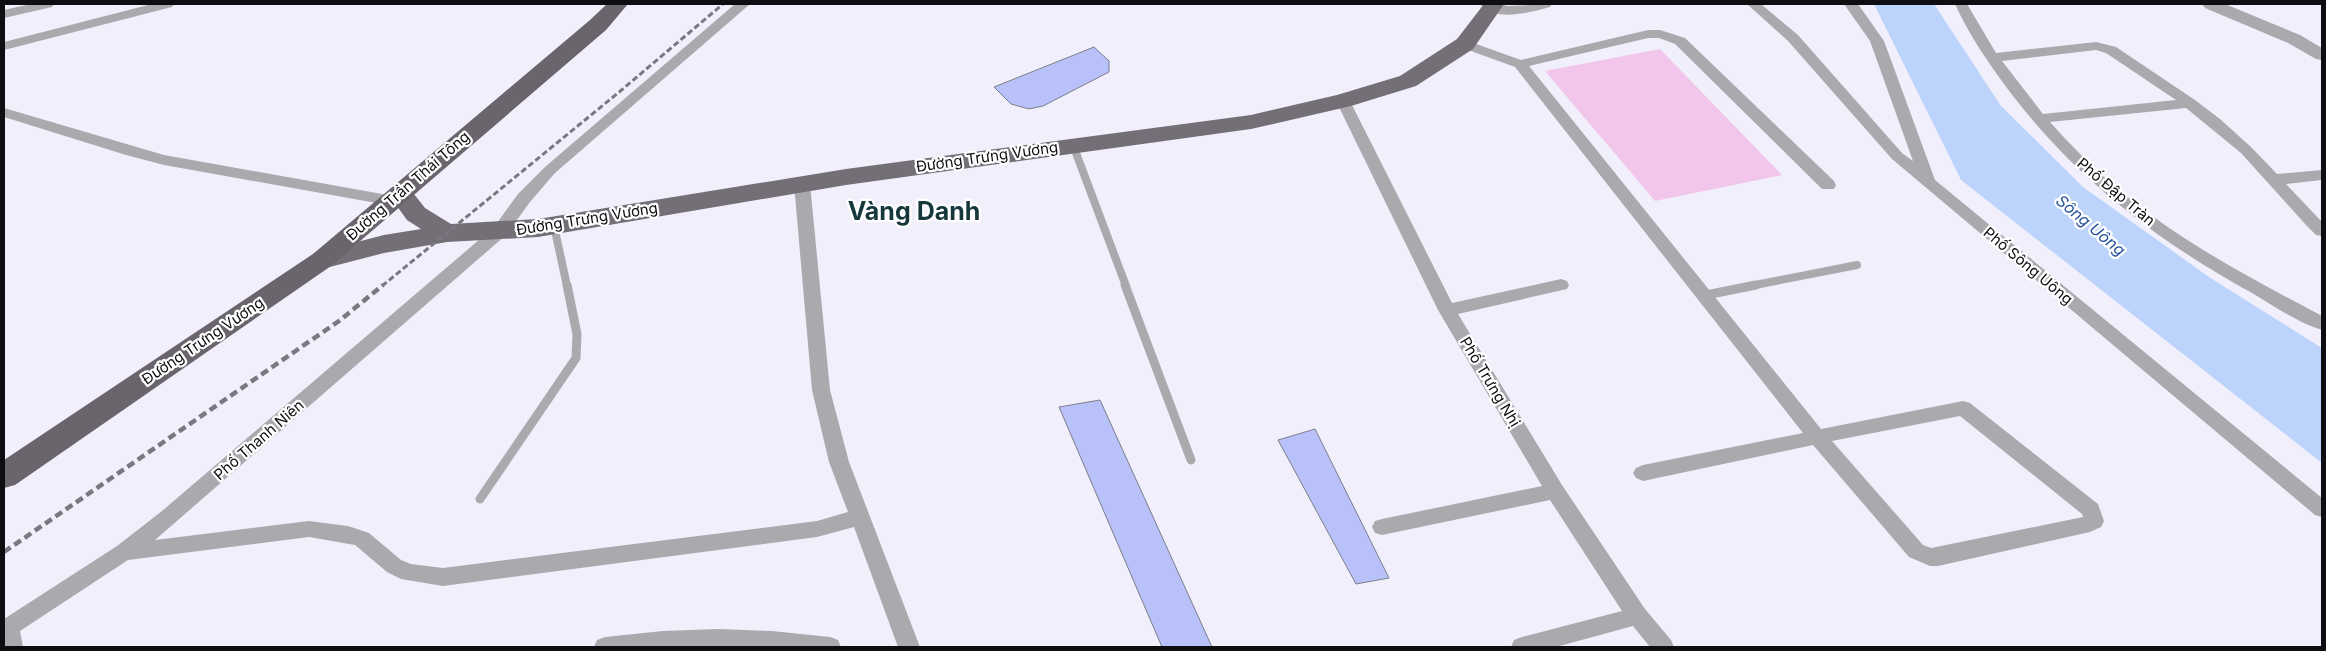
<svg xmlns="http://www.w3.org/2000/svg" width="2326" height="651" font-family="Inter,sans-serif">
<rect width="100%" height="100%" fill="#f1effb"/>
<path fill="#f2c6ea" d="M1660 49 1782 175 1655 201 1545 71Z"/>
<path fill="#bcd4fb" d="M1874 4H1934L2001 106 2083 187 2209 277 2322 348V463L1961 180Z"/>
<g fill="#b8c1f9" stroke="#7c7e88">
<path d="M1094 47 1109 61V72L1043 106 1029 109 1011 104 994 87Z"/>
<path d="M1100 400 1212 647H1162L1059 407Z"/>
<path d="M1315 429 1389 578 1356 584 1278 440Z"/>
</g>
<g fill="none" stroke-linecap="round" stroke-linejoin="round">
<g stroke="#aca9ae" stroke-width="8">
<path d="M1073 145 1126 286"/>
<path d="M554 226 567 286"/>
<path d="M1750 286 1857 265"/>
</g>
<g stroke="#aca9ae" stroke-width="9">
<path d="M1125 285 1191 460"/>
<path d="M1706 295 1756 285"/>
<path d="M480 499 576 358 577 334 567 285"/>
</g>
<g fill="#aca9ae" fill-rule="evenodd">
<path d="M31 4H54L52 7 4 18V10Z"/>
<path d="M152 4H174L172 7 4 50V42Z"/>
<path d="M735 4H750L555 173 530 202 506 235 155 540 309 521 348 526 369 533 401 560 411 564 443 568 817 521 848 512 829 462 812 390 794 184 796 180H808L810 184 830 390 849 462 920 647H898L854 527 817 537 443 586 401 579 387 572 355 545 309 537 128 560 20 631 23 647H4V619L117 546 162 511 494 227 518 194 545 167Z"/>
<path d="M1480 4H1497L1508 6 1552 4 1550 7C1531 12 1496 23 1480 4Z"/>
<path d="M1747 4H1761L1798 35 1902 153 1913 161 1870 41 1844 4H1858L1884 41 1935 180 2322 498V517L2315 515 1892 159 1788 41Z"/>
<path d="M1955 4H1967L1996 53 2096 42 2116 47 2195 100 2220 119 2251 147 2277 174 2322 170V180L2286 184 2322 222V236L2316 235 2306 225 2241 153 2186 108 2050 122C2075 150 2101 176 2130 199 2189 246 2256 281 2322 316V330C2300 324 2272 305 2252 293 2159 242 2078 180 2013 96 1991 67 1970 37 1955 4ZM2096 50 2106 53 2176 100 2043 114 2002 61Z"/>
<path d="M1648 30H1660L1685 38 1834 181 1836 185 1834 189H1822L1675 44 1659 38H1648L1529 66 1821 429 1963 401 1970 403 2098 504 2104 521 2101 527 2090 532 1938 566H1930L1909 557 1813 445 1643 481 1636 478 1633 473 1636 468 1643 465 1803 433 1515 67 1460 47 1458 44 1465 40 1521 60ZM1960 416 2082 514 2083 517 1931 548 1923 545 1832 441Z"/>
<path d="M1343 97 1350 101 1452 303 1561 279 1567 281 1569 285 1567 289 1458 314 1562 485 1645 609 1671 640 1674 647H1650L1633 626 1556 647H1511L1514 640 1522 637 1622 611 1550 500 1382 535 1375 533 1372 527 1375 521 1382 519 1542 486 1438 310 1336 101Z"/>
<path d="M4 108 164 155 393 196 399 197 401 201 399 205 393 206 164 165 126 155 4 117Z"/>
<path d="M718 629 772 631 830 637 838 640 841 647H594L597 640 605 637 663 631Z"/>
</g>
<path fill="#aca9ae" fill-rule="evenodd" d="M2202 4H2225L2300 35 2322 48V60L2316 59 2288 43 2205 8Z"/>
<path fill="#746f77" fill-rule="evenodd" d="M1484 4H1504L1473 49 1416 86 1351 106 1251 129 846 185 538 237 447 242 384 253 322 269 313 266 309 260 313 254 322 251 384 235 421 229 407 220 389 195 392 189 401 187 410 189 425 208 451 224 538 219 846 169 1251 115 1337 95 1400 76 1457 39Z"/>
<path fill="#6a646d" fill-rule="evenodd" d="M607 4H628L606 30 331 266 15 485 4 488V460L313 254 590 20Z"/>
<path stroke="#79777f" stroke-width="3" stroke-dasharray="6 3" stroke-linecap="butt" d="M382 286 618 93 723 4"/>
<path stroke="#79777f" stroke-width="4.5" stroke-dasharray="8 4.5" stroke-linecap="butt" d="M4 552 339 321 383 285"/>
</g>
<g text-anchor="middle" stroke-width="4.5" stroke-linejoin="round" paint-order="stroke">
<g font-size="15" fill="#0e0d11" stroke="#fff">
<text transform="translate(987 157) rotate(-8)" y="5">Đường Trưng Vương</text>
<text transform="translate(408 186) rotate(-41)" y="5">Đường Trần Thái Tông</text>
<text transform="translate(2116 192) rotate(40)" y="5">Phố Đập Tràn</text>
<text transform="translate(587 219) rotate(-9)" y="5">Đường Trưng Vương</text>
<text transform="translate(2028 266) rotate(40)" y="5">Phố Sông Uông</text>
<text transform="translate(203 341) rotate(-34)" y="5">Đường Trưng Vương</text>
<text transform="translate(1490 382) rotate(59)" y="5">Phố Trưng Nhị</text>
<text transform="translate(259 440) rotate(-41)" y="5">Phố Thanh Niên</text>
</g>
<g font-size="16" font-style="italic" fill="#26539c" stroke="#fff">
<text transform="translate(2091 225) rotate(40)" y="6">Sông Uông</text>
</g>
<g font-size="25" font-weight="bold" fill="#16383c" stroke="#fff">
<text x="914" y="220">Vàng Danh</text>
</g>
</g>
<rect width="2326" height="651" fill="none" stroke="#0e0d11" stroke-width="10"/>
</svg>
